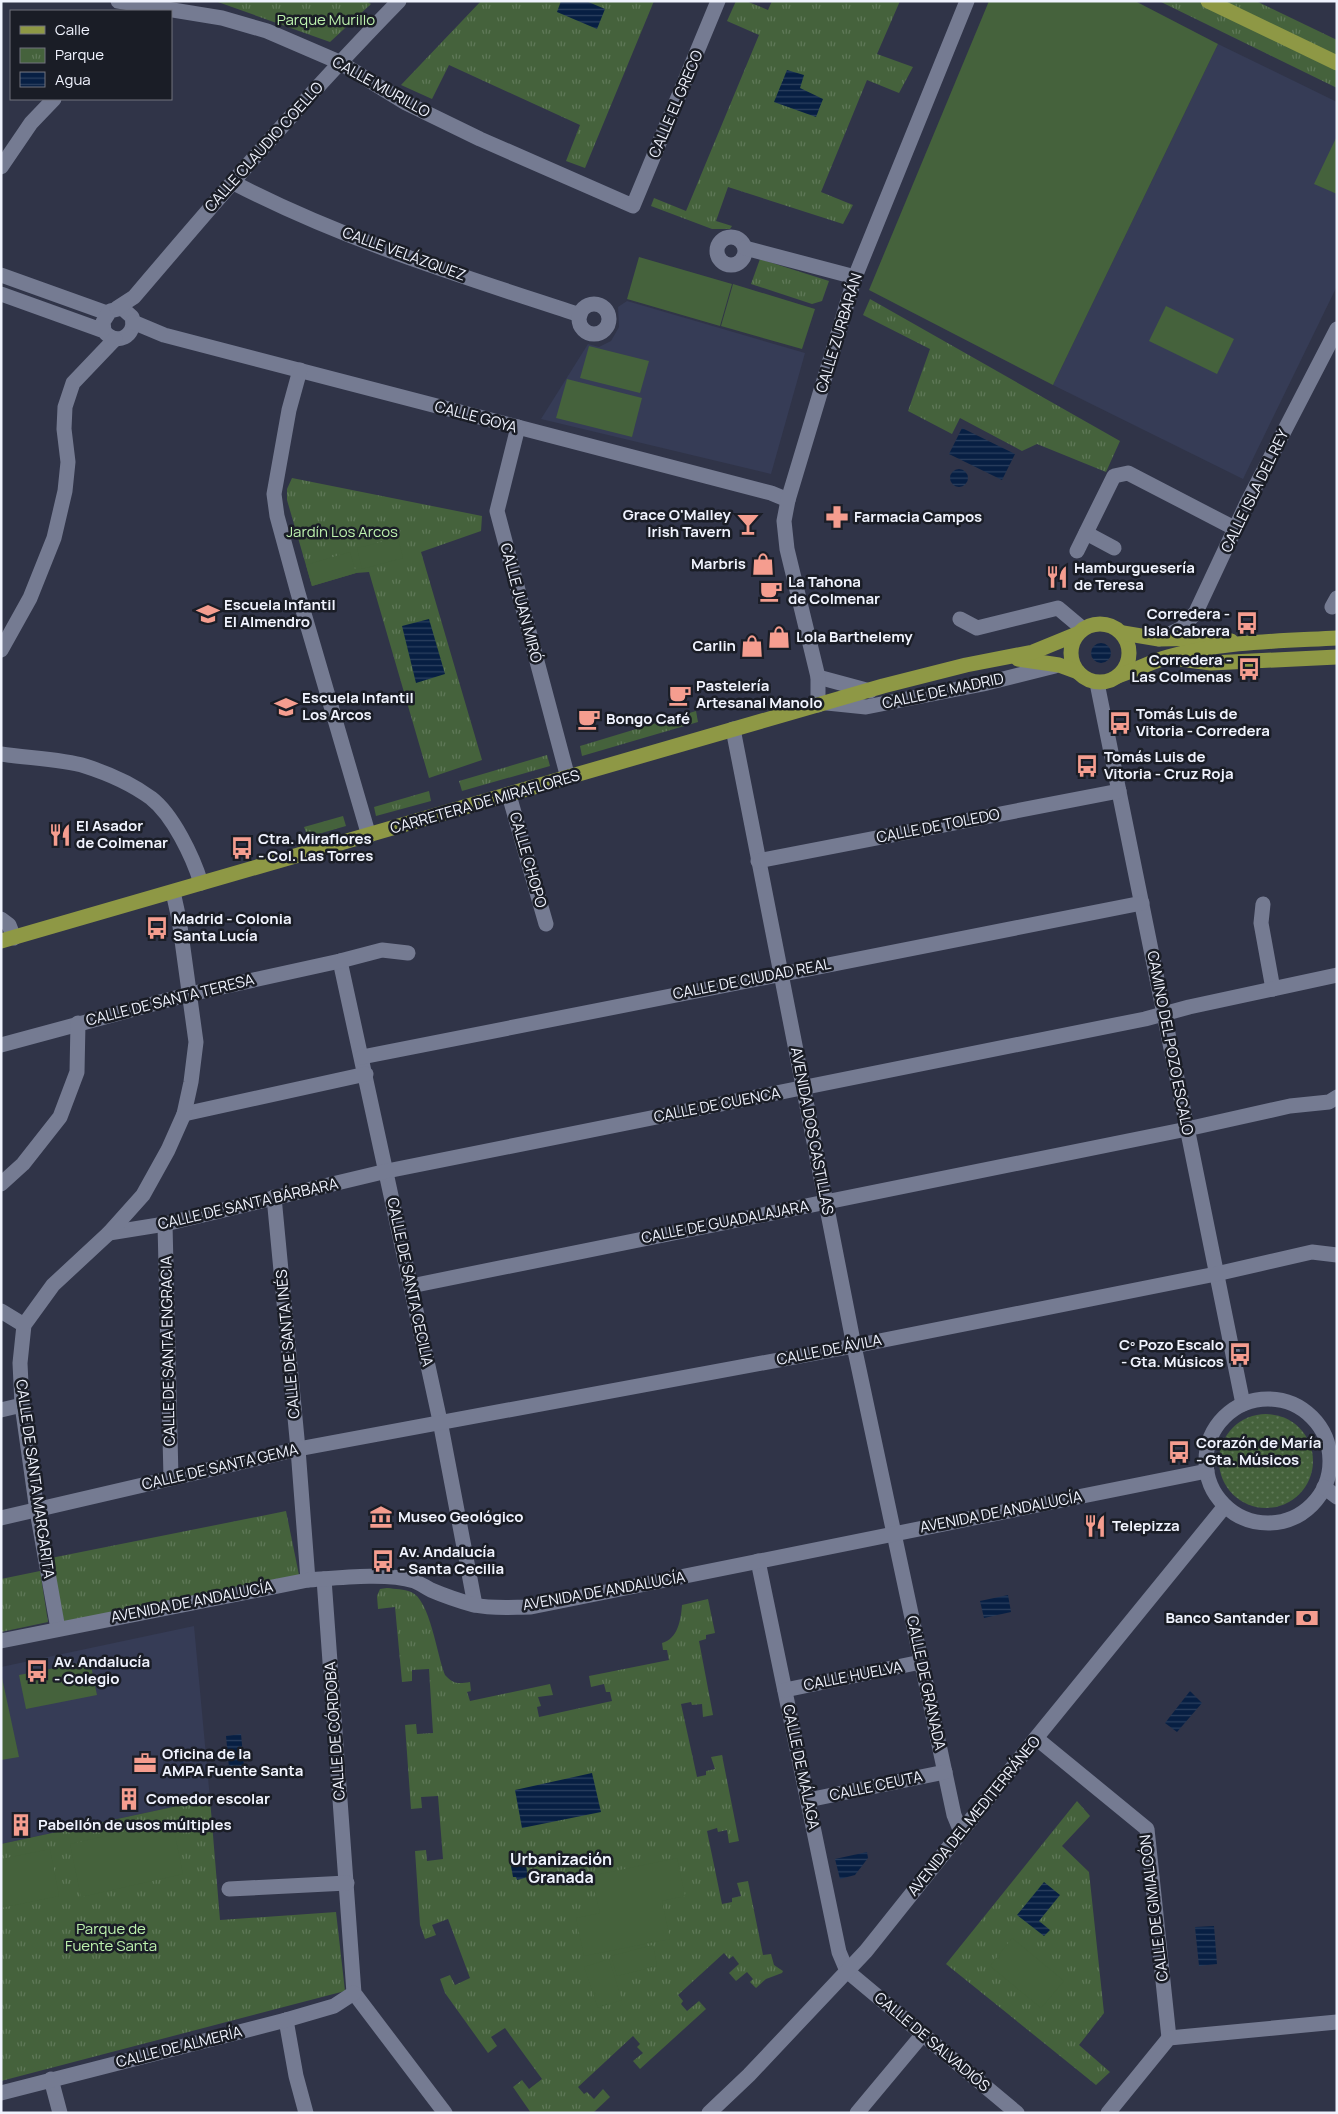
<svg xmlns="http://www.w3.org/2000/svg" width="1338" height="2114" font-family="Manrope,sans-serif">
<defs>
<pattern id="grass-dots" width="8" height="8" patternUnits="userSpaceOnUse" patternTransform="scale(1.25)"><rect width="8" height="8" fill="#45623c"/><path d="M2 2h.1M6 6h.1" fill="none" stroke="#607959" stroke-width="1.8" stroke-linecap="round"/></pattern>
<pattern id="park-tufts" width="24" height="20" patternUnits="userSpaceOnUse" patternTransform="scale(1.25)"><rect width="24" height="20" fill="#45623c"/><path d="M3 7l-1-3M5 7V3M7 7l1-3M15 17l-1-3M17 17v-4M19 17l1-3" fill="none" stroke="#607959"/></pattern>
<pattern id="water-rules" width="6" height="5" patternUnits="userSpaceOnUse" patternTransform="scale(1.25)"><rect width="6" height="5" fill="#071f43"/><path d="M0 2.5h6" fill="none" stroke="#2b405f"/></pattern>
</defs>
<rect width="100%" height="100%" fill="#303448"/>
<g fill="#363c56">
<path d="M1218 44 1337 102V286L1243 479 1053 385Z"/>
<path d="M627 301 805 353 771 474 541 419 588 344 599 347 611 341 619 327 618 307Z"/>
<path d="M194 1626 210 1799 1 1844V1667Z"/>
</g>
<circle fill="url(#grass-dots)" cx="1266" cy="1461" r="47"/>
<g fill="url(#park-tufts)">
<path d="M215 1H366L371 4 330 42Z"/>
<path d="M481 1H654L585 168 566 161 580 125 449 65 432 99 401 85Z"/>
<path d="M736 1H746L768 10 772 1H900L877 54 913 67 899 93 867 80 821 192 853 205 843 224 728 187 716 221 732 226 730 229H712L651 206 654 198 686 211 759 35 727 21Z"/>
<path d="M1159 1H1256L1337 40V88Z"/>
<path d="M760 259 829 281 822 301 812 304 751 284Z"/>
<path d="M870 299 1120 441 1106 472 1037 444 1022 451 960 418 952 434 908 411 930 349 863 315Z"/>
<path d="M292 478 482 516 481 531 421 552 482 760 429 778 369 572 356 573 312 586 287 500V489Z"/>
<path d="M696 711 698 722 582 756 580 746Z"/>
<path d="M547 755 550 766 462 791 459 781Z"/>
<path d="M429 791 431 801 376 816 374 807Z"/>
<path d="M343 816 346 826 308 837 304 827Z"/>
<path d="M286 1511 299 1575 64 1622 51 1558Z"/>
<path d="M40 1571 48 1622 1 1632V1579Z"/>
<path d="M387 1588C395 1589 404 1589 411 1592 430 1599 437 1656 445 1675 453 1684 458 1684 470 1682L471 1691 467 1692 470 1701 550 1684 553 1695 538 1697 541 1706 537 1707 539 1717 612 1701 610 1692H606L604 1684 591 1687 589 1676 669 1660 667 1650H663L662 1643C678 1639 681 1619 682 1605L708 1599 715 1633 706 1635V1639L699 1641 713 1715 703 1717 702 1704 692 1705 691 1702 681 1704 697 1777 706 1775V1771L715 1769 711 1757 722 1755 739 1841 729 1843 727 1830 718 1832 717 1828 707 1831 722 1904 732 1902V1898L741 1896 737 1883 748 1881 763 1955 771 1954 774 1965 783 1971 782 1973 766 1979 756 1988 750 1982 753 1979 747 1972 736 1981 729 1973 739 1964 733 1956 729 1959 724 1953 678 1995 683 2001 681 2004 687 2011 699 2001 706 2009 640 2069 633 2061 643 2053 637 2047 640 2044 633 2036 578 2087 584 2094 587 2092 594 2099 603 2089 610 2097 593 2113H531L513 2087 522 2080 529 2089 542 2079 505 2028 491 2037 497 2046 488 2053 445 1993 440 1979 450 1975 455 1985 470 1978 448 1919 432 1925 436 1935 425 1939 420 1925 415 1851 426 1850 427 1861 443 1859 438 1796 421 1797 422 1808 411 1809 405 1725 416 1724 417 1734 433 1733 429 1669 412 1670V1681L402 1682 395 1607 378 1609 377 1596 380 1589Z"/>
<path d="M210 1799 220 1920 336 1912 345 1991 1 2081V1844Z"/>
<path d="M1077 1801 1090 1816 1062 1846 1089 1872 1104 2013 1079 2045 1110 2072 1096 2085 946 1964Z"/>
</g>
<g fill="#45623c">
<path d="M989 1H1135L1218 44 1053 385 869 290Z"/>
<path d="M1337 136V194L1314 184Z"/>
<path d="M639 257 732 284 720 326 627 299Z"/>
<path d="M733 284 815 309 802 349 721 326Z"/>
<path d="M1166 306 1234 339 1217 374 1149 341Z"/>
<path d="M589 346 649 361 640 393 580 378Z"/>
<path d="M567 379 642 398 632 437 556 418Z"/>
<path d="M398 538 403 558 362 569 357 548Z"/>
<path d="M350 552 356 573 312 586 306 565Z"/>
<path d="M90 1661 97 1695 26 1709 19 1675Z"/>
<path d="M1 1673 19 1757 1 1760Z"/>
<path d="M172 1821 183 1874 81 1897 70 1844Z"/>
<path d="M50 1849 59 1896 1 1908V1859Z"/>
<path d="M677 1858 685 1896 662 1901 670 1939 584 1956 576 1918 600 1913 591 1876Z"/>
<path d="M1012 1938 1064 1981 1041 2008 990 1966Z"/>
<path d="M653 1945 657 1966 617 1976 611 1956Z"/>
<path d="M609 1959 622 2000 598 2008 584 1967Z"/>
</g>
<g fill="url(#water-rules)">
<path d="M561 1H586L605 9 597 29 557 12Z"/>
<path d="M787 70 804 75 800 88 823 99 816 117 774 102Z"/>
<path d="M962 428 1015 454 1002 480 949 454Z"/>
<circle cx="959" cy="478" r="9"/>
<path d="M429 619 445 674 416 683 402 626Z"/>
<circle cx="1101" cy="653" r="10"/>
<path d="M1008 1595 1011 1612 984 1618 980 1601Z"/>
<path d="M1190 1691 1202 1703 1177 1732 1165 1723Z"/>
<path d="M241 1734 244 1767 229 1768 226 1736Z"/>
<path d="M592 1773 601 1812 522 1828 515 1790Z"/>
<path d="M867 1852 868 1858 855 1875 840 1879 835 1859Z"/>
<path d="M522 1863 523 1866H526L528 1877 517 1880 516 1877H513L511 1866Z"/>
<path d="M1044 1882 1060 1895 1039 1921 1050 1930 1044 1936 1017 1915Z"/>
<path d="M1214 1926 1217 1964 1199 1966 1195 1927Z"/>
</g>
<g fill="none" stroke-linecap="round" stroke-linejoin="round">
<g stroke="#757b92" stroke-width="15">
<path d="M118 1 222 18 267 31 339 62 406 103 480 139 633 206 718 1"/>
<path d="M1 167 31 123 54 99"/>
<path d="M232 182C343 240 462 276 580 315"/>
<circle cx="731" cy="251" r="14"/>
<path d="M745 248 855 277"/>
<path d="M1 275 107 313"/>
<path d="M1 294 104 331C116 347 137 336 132 317L122 308 110 311 103 322 104 331"/>
<circle cx="594" cy="319" r="15"/>
<path d="M117 308 134 297C220 196 306 96 399 1"/>
<path d="M133 322 164 335 771 493 788 500"/>
<path d="M300 370 289 410 274 494 277 516 298 593 369 836"/>
<path d="M518 427 497 511 568 778"/>
<path d="M1086 533 1114 548"/>
<path d="M1077 551 1114 476 1128 473 1236 529"/>
<path d="M1332 607 1337 598"/>
<path d="M960 619 977 628 1058 608 1083 629"/>
<path d="M1159 639 1182 628 1196 612 1247 503 1337 329"/>
<path d="M1 650 30 598 54 538 65 491 68 462 64 429 65 407 73 383 115 339"/>
<path d="M818 677 870 691"/>
<path d="M1097 683 1243 1404"/>
<path d="M827 703 866 707 983 684 1055 666"/>
<path d="M818 705V677L787 549 784 521 788 500 855 277 967 1"/>
<path d="M733 729 854 1346 954 1815 961 1832"/>
<path d="M1 754C26 758 62 759 85 766 107 773 132 784 151 798 173 815 193 857 201 883"/>
<path d="M509 795 546 924"/>
<path d="M758 861 1119 791"/>
<path d="M1263 904 1261 923 1273 989"/>
<path d="M1 919 9 925 14 938"/>
<path d="M340 961 440 1421 475 1605"/>
<path d="M1 1045 190 994 340 961 382 950 408 953"/>
<path d="M362 1057 1142 903"/>
<path d="M184 1114 366 1074"/>
<path d="M1 1184 23 1164 60 1117 77 1072 78 1023"/>
<path d="M274 1197 298 1449 308 1580"/>
<path d="M165 1224 171 1478"/>
<path d="M109 1233 165 1224 387 1171 1145 1019 1189 1007 1337 975"/>
<path d="M411 1286 1187 1129 1290 1106 1329 1102 1337 1097"/>
<path d="M1 1311 24 1325"/>
<circle cx="1268" cy="1461" r="62"/>
<path d="M1 1410 22 1405"/>
<path d="M1324 1487 1337 1497"/>
<path d="M1 1518 298 1449 854 1346 1216 1274 1312 1252 1337 1255"/>
<path d="M758 1561 839 1952 847 1971 1017 2113"/>
<path d="M324 1579 354 1993 445 2113"/>
<path d="M58 1629 37 1511 22 1405 20 1363 24 1325 53 1285 109 1233 143 1195 168 1150 184 1114 191 1082 196 1042 179 919 173 892"/>
<path d="M1 1641 308 1580C336 1578 387 1572 414 1581 420 1583 425 1587 431 1590 445 1596 460 1601 474 1605 493 1609 513 1607 531 1607L1207 1471"/>
<path d="M785 1690 921 1662"/>
<path d="M1036 1738 1147 1829 1169 2038"/>
<path d="M808 1800 945 1772"/>
<path d="M229 1889 347 1883"/>
<path d="M286 2020 296 2076 306 2113"/>
<path d="M51 2079 60 2113"/>
<path d="M1 2093 286 2020 334 2006 354 1993"/>
<path d="M709 2113 749 2075 866 1951 1036 1738 1225 1506"/>
<path d="M857 2113 923 2034"/>
<path d="M1108 2113 1169 2038 1337 2022"/>
</g>
<g stroke="#8e9845" stroke-width="15">
<path d="M1208 1 1337 63"/>
<circle cx="1100" cy="653" r="29"/>
<path d="M1123 633 1159 639 1212 638 1231 641"/>
<path d="M1018 659 1059 665 1078 672"/>
<path d="M1180 659 1211 663 1337 657"/>
<path d="M1118 676C1135 670 1151 662 1168 657 1223 641 1281 641 1337 638"/>
<path d="M1 941 883 686 966 665 1033 652 1077 634"/>
</g>
</g>
<defs>
<symbol id="pharmacy-bare" viewBox="-9 -9 18 18"><path d="M-2-6h4v4h4v4h-4v4h-4v-4h-4v-4h4Z" fill="#f59d8f" stroke="#1a1d26" stroke-width="2.5" paint-order="stroke"/></symbol>
<symbol id="bar-bare" viewBox="-9 -9 18 18"><path d="M-6-5H6L.8 .8V4.5H3.5V6h-7V4.5H-.8V.8Z" fill="#f59d8f" stroke="#1a1d26" stroke-width="2.5" paint-order="stroke"/></symbol>
<symbol id="shop-bare" viewBox="-9 -9 18 18"><path d="M-5-2.5h2.3a2.7 3.5 0 0 1 5.4 0H5L5.5 6h-11ZM-1.5-2.5h3a1.5 2.3 0 0 0-3 0Z" fill="#f59d8f" stroke="#1a1d26" stroke-width="2.5" paint-order="stroke"/></symbol>
<symbol id="restaurant-bare" viewBox="-9 -9 18 18"><path d="M-5-6h1v4h1v-4h1v4h1v-4h1v5L-1.5 .5V6h-2V.5L-5-1ZM5-6V6H3V1.5H1.5Q1.5-4 5-6Z" fill="#f59d8f" stroke="#1a1d26" stroke-width="2.5" paint-order="stroke"/></symbol>
<symbol id="cafe-bare" viewBox="-9 -9 18 18"><path d="M-5.5-4.5H6V0H3Q3 3.5 0 3.5H-2.5Q-5.5 3.5-5.5 0ZM3-3.2v2h1.7v-2ZM-6 4.5H4V6H-6Z" fill="#f59d8f" stroke="#1a1d26" stroke-width="2.5" paint-order="stroke"/></symbol>
<symbol id="school-bare" viewBox="-9 -9 18 18"><path d="M0-5L7-2L0 1L-7-2ZM-4 1L0 2.5L4 1V4Q0 6-4 4Z" fill="#f59d8f" stroke="#1a1d26" stroke-width="2.5" paint-order="stroke"/></symbol>
<symbol id="bus-bare" viewBox="-9 -9 18 18"><path d="M-5-6H5V4H4V6H2V4H-2V6H-4V4H-5ZM-3.5-4V0h7V-4ZM-3.5 1.2v1.5H-2V1.2ZM2 1.2v1.5H3.5V1.2Z" fill="#f59d8f" stroke="#1a1d26" stroke-width="2.5" paint-order="stroke"/></symbol>
<symbol id="museum-bare" viewBox="-9 -9 18 18"><path d="M0-6L6-3V-2H-6V-3ZM-5-1h2V3h-2ZM-1-1h2V3h-2ZM3-1h2V3H3ZM-6 4H6V6H-6Z" fill="#f59d8f" stroke="#1a1d26" stroke-width="2.5" paint-order="stroke"/></symbol>
<symbol id="bank-bare" viewBox="-9 -9 18 18"><path d="M-6-4H6V4H-6ZM0-2.3a2.3 2.3 0 1 0 0 4.6a2.3 2.3 0 1 0 0-4.6Z" fill="#f59d8f" stroke="#1a1d26" stroke-width="2.5" paint-order="stroke"/></symbol>
<symbol id="office-bare" viewBox="-9 -9 18 18"><path d="M-6-3h4V-5.5h4V-3h4V5H-6ZM-1-4.5V-3h2v-1.5ZM-6 0V1H6V0Z" fill="#f59d8f" stroke="#1a1d26" stroke-width="2.5" paint-order="stroke"/></symbol>
<symbol id="building-bare" viewBox="-9 -9 18 18"><path d="M-4-6H4V6H1V3H-1V6H-4ZM-2.5-4.3h1.7v1.8h-1.7ZM.8-4.3h1.7v1.8H.8ZM-2.5-1h1.7V.8h-1.7ZM.8-1h1.7V.8H.8Z" fill="#f59d8f" stroke="#1a1d26" stroke-width="2.5" paint-order="stroke"/></symbol>
</defs>
<g fill-rule="evenodd">
<use href="#pharmacy-bare" x="821" y="501" width="32" height="32"/>
<use href="#bar-bare" x="732" y="508" width="32" height="32"/>
<use href="#shop-bare" x="747" y="548" width="32" height="32"/>
<use href="#restaurant-bare" x="1041" y="561" width="32" height="32"/>
<use href="#cafe-bare" x="755" y="575" width="32" height="32"/>
<use href="#school-bare" x="192" y="598" width="32" height="32"/>
<use href="#bus-bare" x="1231" y="607" width="32" height="32"/>
<use href="#shop-bare" x="763" y="621" width="32" height="32"/>
<use href="#shop-bare" x="736" y="630" width="32" height="32"/>
<use href="#bus-bare" x="1233" y="653" width="32" height="32"/>
<use href="#cafe-bare" x="664" y="679" width="32" height="32"/>
<use href="#school-bare" x="270" y="691" width="32" height="32"/>
<use href="#cafe-bare" x="573" y="703" width="32" height="32"/>
<use href="#bus-bare" x="1104" y="707" width="32" height="32"/>
<use href="#bus-bare" x="1071" y="750" width="32" height="32"/>
<use href="#restaurant-bare" x="44" y="819" width="32" height="32"/>
<use href="#bus-bare" x="226" y="832" width="32" height="32"/>
<use href="#bus-bare" x="141" y="912" width="32" height="32"/>
<use href="#bus-bare" x="1224" y="1338" width="32" height="32"/>
<use href="#bus-bare" x="1163" y="1436" width="32" height="32"/>
<use href="#museum-bare" x="365" y="1501" width="32" height="32"/>
<use href="#restaurant-bare" x="1079" y="1510" width="32" height="32"/>
<use href="#bus-bare" x="367" y="1545" width="32" height="32"/>
<use href="#bank-bare" x="1291" y="1602" width="32" height="32"/>
<use href="#bus-bare" x="21" y="1655" width="32" height="32"/>
<use href="#office-bare" x="129" y="1747" width="32" height="32"/>
<use href="#building-bare" x="113" y="1783" width="32" height="32"/>
<use href="#building-bare" x="5" y="1809" width="32" height="32"/>
</g>
<g text-anchor="middle" stroke-width="5" stroke-linejoin="round" paint-order="stroke">
<g font-size="15" fill="#bdf2ae" stroke="#1a1d26">
<text x="326" y="25">Parque Murillo</text>
<text x="342" y="537">Jardín Los Arcos</text>
<text x="111" y="1934">Parque de<tspan x="111" dy="17">Fuente Santa</tspan></text>
</g>
<g font-size="15" fill="#f0f3fe" stroke="#1a1d26">
<text transform="translate(381 87) rotate(29)" y="5">CALLE MURILLO</text>
<text transform="translate(676 104) rotate(-67)" y="5">CALLE EL GRECO</text>
<text transform="translate(264 147) rotate(-48)" y="5">CALLE CLAUDIO COELLO</text>
<text transform="translate(404 254) rotate(20)" y="5">CALLE VELÁZQUEZ</text>
<text transform="translate(839 333) rotate(-73)" y="5">CALLE ZURBARÁN</text>
<text transform="translate(476 417) rotate(15)" y="5">CALLE GOYA</text>
<text transform="translate(1255 491) rotate(-64)" y="5">CALLE ISLA DEL REY</text>
<text transform="translate(521 603) rotate(75)" y="5">CALLE JUAN MIRÓ</text>
<text transform="translate(943 691) rotate(-12)" y="5">CALLE DE MADRID</text>
<text transform="translate(485 802) rotate(-16)" y="5">CARRETERA DE MIRAFLORES</text>
<text transform="translate(938 826) rotate(-11)" y="5">CALLE DE TOLEDO</text>
<text transform="translate(528 860) rotate(74)" y="5">CALLE CHOPO</text>
<text transform="translate(752 979) rotate(-11)" y="5">CALLE DE CIUDAD REAL</text>
<text transform="translate(170 1000) rotate(-14)" y="5">CALLE DE SANTA TERESA</text>
<text transform="translate(1170 1043) rotate(79)" y="5">CAMINO DEL POZO ESCALO</text>
<text transform="translate(717 1105) rotate(-11)" y="5">CALLE DE CUENCA</text>
<text transform="translate(812 1131) rotate(79)" y="5">AVENIDA DOS CASTILLAS</text>
<text transform="translate(248 1204) rotate(-13)" y="5">CALLE DE SANTA BÁRBARA</text>
<text transform="translate(725 1222) rotate(-11)" y="5">CALLE DE GUADALAJARA</text>
<text transform="translate(410 1282) rotate(78)" y="5">CALLE DE SANTA CECILIA</text>
<text transform="translate(288 1344) rotate(-95)" y="5">CALLE DE SANTA INÉS</text>
<text transform="translate(829 1350) rotate(-11)" y="5">CALLE DE ÁVILA</text>
<text transform="translate(168 1351) rotate(-91)" y="5">CALLE DE SANTA ENGRACIA</text>
<text transform="translate(220 1467) rotate(-13)" y="5">CALLE DE SANTA GEMA</text>
<text transform="translate(35 1479) rotate(82)" y="5">CALLE DE SANTA MARGARITA</text>
<text transform="translate(1001 1512) rotate(-11)" y="5">AVENIDA DE ANDALUCÍA</text>
<text transform="translate(604 1591) rotate(-10)" y="5">AVENIDA DE ANDALUCÍA</text>
<text transform="translate(192 1602) rotate(-11)" y="5">AVENIDA DE ANDALUCÍA</text>
<text transform="translate(853 1676) rotate(-11)" y="5">CALLE HUELVA</text>
<text transform="translate(926 1683) rotate(78)" y="5">CALLE DE GRANADA</text>
<text transform="translate(335 1731) rotate(-94)" y="5">CALLE DE CÓRDOBA</text>
<text transform="translate(801 1767) rotate(78)" y="5">CALLE DE MÁLAGA</text>
<text transform="translate(876 1786) rotate(-12)" y="5">CALLE CEUTA</text>
<text transform="translate(974 1816) rotate(-51)" y="5">AVENIDA DEL MEDITERRÁNEO</text>
<text transform="translate(1154 1908) rotate(-97)" y="5">CALLE DE GIMIALCÓN</text>
<text transform="translate(932 2042) rotate(40)" y="5">CALLE DE SALVADIÓS</text>
<text transform="translate(179 2047) rotate(-14)" y="5">CALLE DE ALMERÍA</text>
</g>
<g font-size="15" font-weight="bold" fill="#f0f3fe" stroke="#1a1d26" text-anchor="start">
<text x="731" y="520" text-anchor="end">Grace O'Malley<tspan x="731" dy="17">Irish Tavern</tspan></text>
<text x="854" y="522">Farmacia Campos</text>
<text x="746" y="569" text-anchor="end">Marbris</text>
<text x="1074" y="573">Hamburguesería<tspan x="1074" dy="17">de Teresa</tspan></text>
<text x="788" y="587">La Tahona<tspan x="788" dy="17">de Colmenar</tspan></text>
<text x="224" y="610">Escuela Infantil<tspan x="224" dy="17">El Almendro</tspan></text>
<text x="1230" y="619" text-anchor="end">Corredera -<tspan x="1230" dy="17">Isla Cabrera</tspan></text>
<text x="796" y="642">Lola Barthelemy</text>
<text x="736" y="651" text-anchor="end">Carlin</text>
<text x="1232" y="665" text-anchor="end">Corredera -<tspan x="1232" dy="17">Las Colmenas</tspan></text>
<text x="696" y="691">Pastelería<tspan x="696" dy="17">Artesanal Manolo</tspan></text>
<text x="302" y="703">Escuela Infantil<tspan x="302" dy="17">Los Arcos</tspan></text>
<text x="1136" y="719">Tomás Luis de<tspan x="1136" dy="17">Vitoria - Corredera</tspan></text>
<text x="606" y="724">Bongo Café</text>
<text x="1104" y="762">Tomás Luis de<tspan x="1104" dy="17">Vitoria - Cruz Roja</tspan></text>
<text x="76" y="831">El Asador<tspan x="76" dy="17">de Colmenar</tspan></text>
<text x="258" y="844">Ctra. Miraflores<tspan x="258" dy="17">- Col. Las Torres</tspan></text>
<text x="173" y="924">Madrid - Colonia<tspan x="173" dy="17">Santa Lucía</tspan></text>
<text x="1224" y="1350" text-anchor="end">Cº Pozo Escalo<tspan x="1224" dy="17">- Gta. Músicos</tspan></text>
<text x="1196" y="1448">Corazón de María<tspan x="1196" dy="17">- Gta. Músicos</tspan></text>
<text x="398" y="1522">Museo Geológico</text>
<text x="1112" y="1531">Telepizza</text>
<text x="399" y="1557">Av. Andalucía<tspan x="399" dy="17">- Santa Cecilia</tspan></text>
<text x="1290" y="1623" text-anchor="end">Banco Santander</text>
<text x="54" y="1667">Av. Andalucía<tspan x="54" dy="17">- Colegio</tspan></text>
<text x="162" y="1759">Oficina de la<tspan x="162" dy="17">AMPA Fuente Santa</tspan></text>
<text x="146" y="1804">Comedor escolar</text>
<text x="38" y="1830">Pabellón de usos múltiples</text>
</g>
<g font-size="16" font-weight="bold" fill="#f0f3fe" stroke="#1a1d26">
<text x="561" y="1865">Urbanización<tspan x="561" dy="18">Granada</tspan></text>
</g>
</g>
<rect width="1338" height="2114" fill="none" stroke="#f0f3fe" stroke-width="5"/>
<rect x="10" y="10" width="162" height="90" fill="#1a1d26" stroke="#70737c"/>
<rect x="20" y="26" width="25" height="8" fill="#8e9845" stroke="#70737c"/>
<text x="55" y="35" font-size="15" fill="#f0f3fe">Calle</text>
<rect x="20" y="48" width="25" height="15" fill="url(#park-tufts)" stroke="#70737c"/>
<text x="55" y="60" font-size="15" fill="#f0f3fe">Parque</text>
<rect x="20" y="72" width="25" height="15" fill="url(#water-rules)" stroke="#70737c"/>
<text x="55" y="85" font-size="15" fill="#f0f3fe">Agua</text>
</svg>
